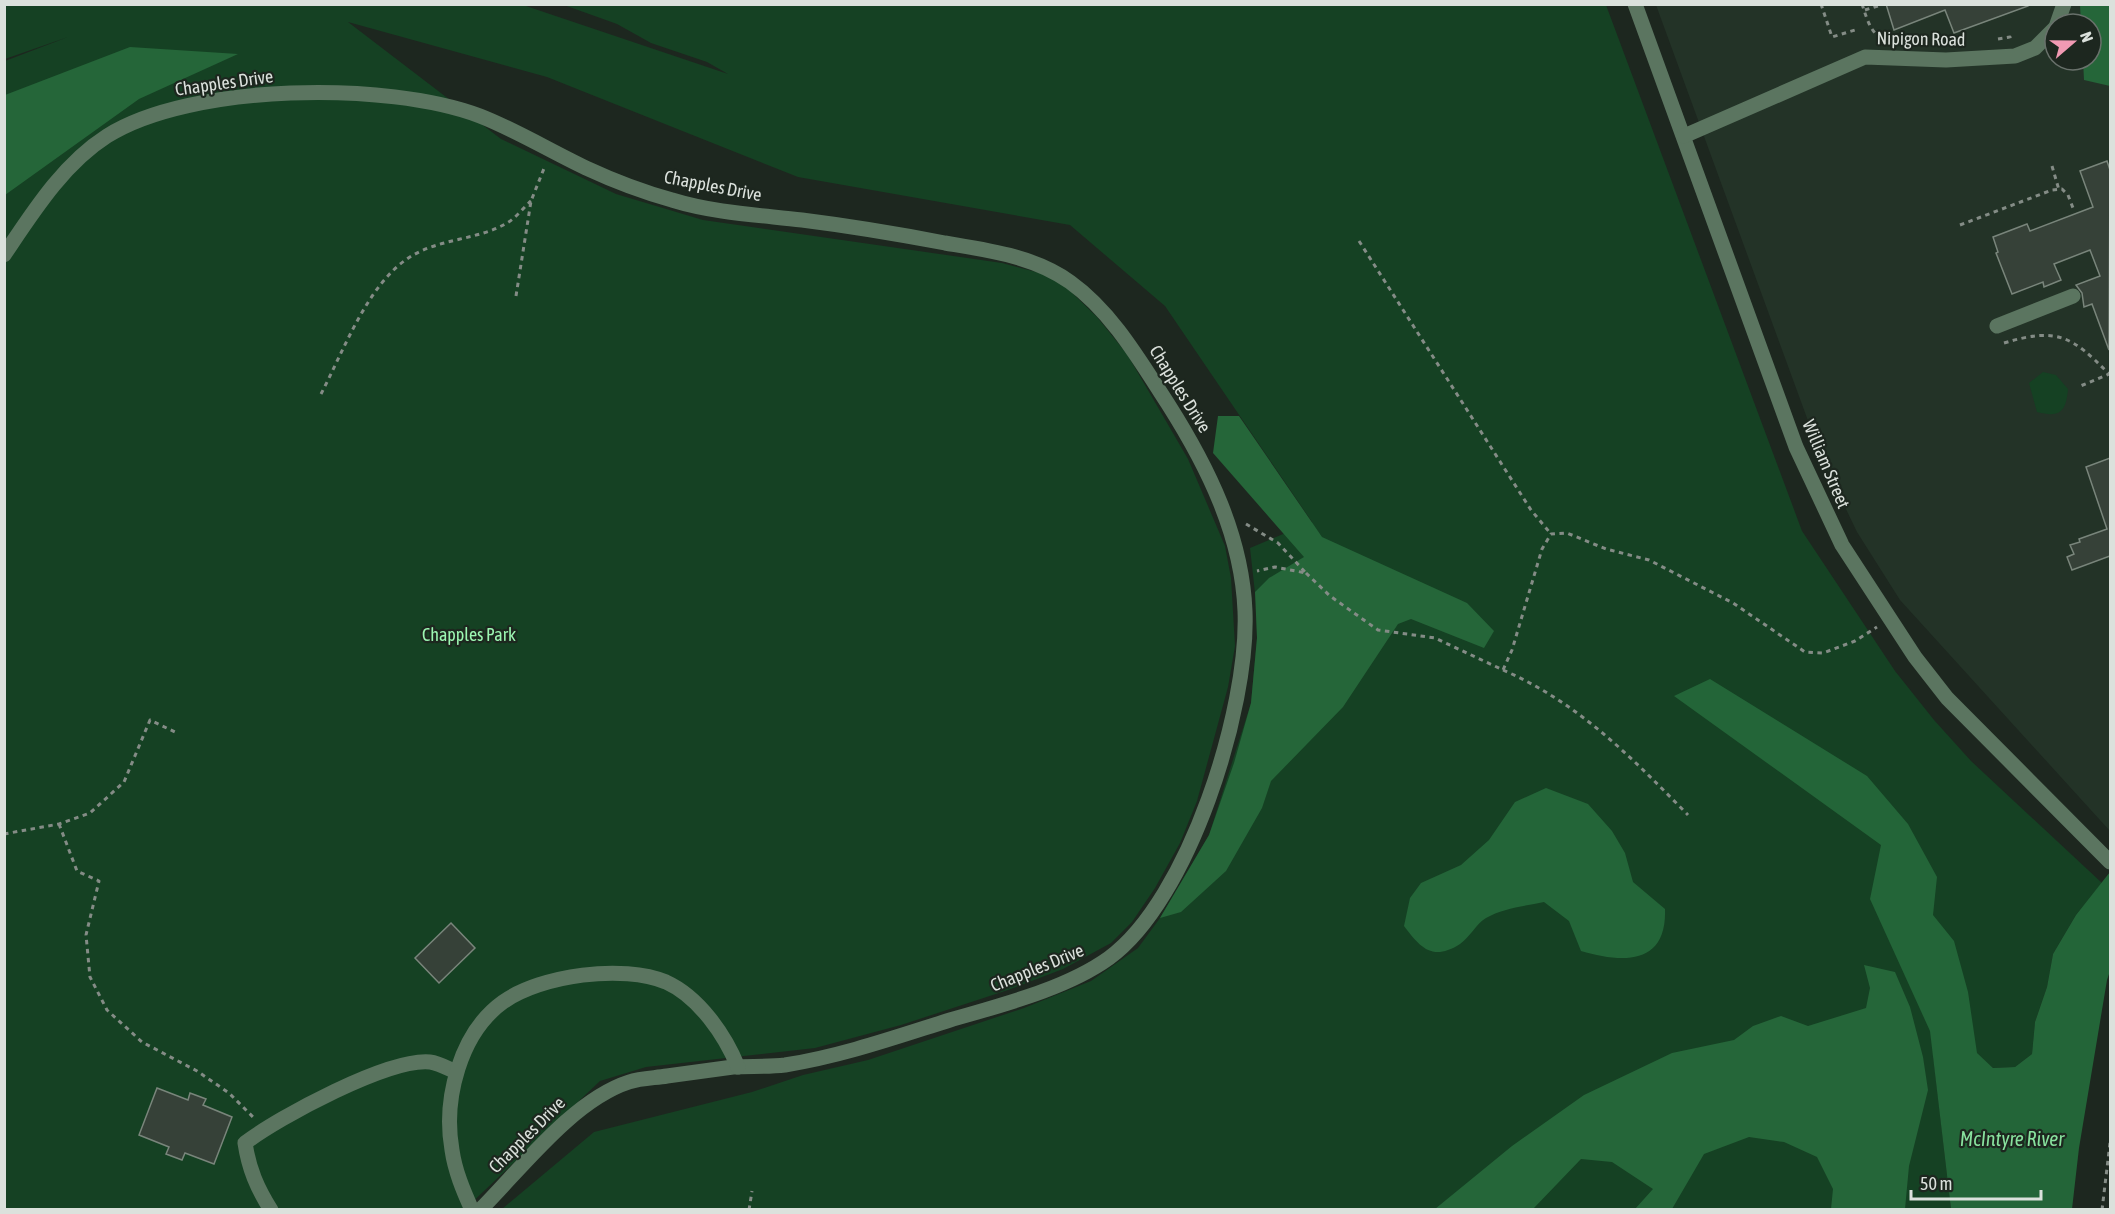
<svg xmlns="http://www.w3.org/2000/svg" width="2115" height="1214" font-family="'Asap Condensed',sans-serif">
<rect width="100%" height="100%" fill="#1d271f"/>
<path fill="#233327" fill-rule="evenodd" d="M1656 5H2110V831L1900 600 1857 532 1822 459ZM2055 24H2091V60H2055Z"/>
<g fill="#154123">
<path d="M5 5H523L728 74 707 62 651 43 617 24 564 5H1606L1802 531 1895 671 1934 720 1971 761 2102 883 2076 915 2053 954 2047 987 2035 1022 2032 1054 2015 1067 1993 1068 1977 1054H1933L1951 1209H502L594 1132 752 1092 803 1075 868 1060 1024 1008 1091 981 1138 948 1160 918 1209 835 1251 703 1257 638 1256 602 1250 548 1312 522 1165 306 1070 225 798 177 547 77 348 22 501 139 616 194 703 220 1002 263 1044 274 1065 286 1097 317 1127 354 1188 459 1225 546 1231 578 1235 646 1228 687 1197 801 1180 843 1155 888 1132 922 1111 943 1063 969 1008 990 901 1025 815 1048 646 1067 600 1081 465 1209H5V61L68 37 5 59Z"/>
<path d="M2043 372 2056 375 2068 389C2066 412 2060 418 2037 412L2029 383Z"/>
</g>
<g fill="#256639">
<path d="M2080 5H2110V86L2084 80 2083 60H2091V24H2081Z"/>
<path d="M130 47 238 54 139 99 5 195V95Z"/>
<path d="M1218 416H1239L1322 537 1467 603 1494 631 1484 648 1411 619 1398 624 1343 707 1271 781 1262 808 1226 871 1181 912 1160 918 1209 835 1234 763 1251 703 1257 638 1255 592 1269 578 1304 557 1213 453Z"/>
<path d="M1864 965 1895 972 1910 1007 1923 1057 1928 1090 1909 1166 1905 1209H1831L1833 1189 1817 1157 1784 1142 1749 1137 1704 1154 1672 1209H1635L1653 1189 1612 1162 1581 1159 1533 1209H1435L1512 1146 1584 1095 1672 1053 1734 1040 1753 1026 1781 1016 1808 1026 1866 1008 1870 988Z"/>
</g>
<g fill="#236538">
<path d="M1710 679 1867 776 1908 824 1937 877 1933 915 1954 941 1968 992 1977 1053 1993 1068 2015 1067 2032 1054 2035 1022 2047 987 2053 954 2076 915 2110 872V971L2107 980 2079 1148 2072 1209H1951L1930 1031 1870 899 1881 845 1674 696Z"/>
<path d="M1546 788 1588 804 1612 831 1625 853 1633 882 1665 909C1667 966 1622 963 1581 951L1569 921 1544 902C1525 906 1503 908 1486 918 1476 924 1470 937 1460 944 1432 962 1420 947 1404 926L1410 898 1421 883 1461 865 1489 840 1515 802Z"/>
</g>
<g fill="#364138" stroke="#79857b" stroke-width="1.5">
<path d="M1886 4H2028V6L1954 33 1945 10 1894 30Z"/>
<path d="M2107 161 2110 170 2109 350 2092 304 2084 307 2082 293 2076 285 2100 276 2090 250 2054 264 2061 280 2044 287 2043 282 2012 294 1996 253 1998 252 1993 237 2027 224 2030 231 2093 207 2080 171Z"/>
<path d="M2110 458V556L2072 570 2067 557 2074 554 2070 545 2080 542 2079 539 2107 529 2086 467Z"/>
<path d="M451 923 475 948 439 983 415 958Z"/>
<path d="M157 1088 188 1100 190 1093 206 1099 203 1105 232 1117 214 1164 185 1153 182 1160 166 1154 169 1147 139 1135Z"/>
</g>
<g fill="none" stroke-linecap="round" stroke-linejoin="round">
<g stroke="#848c86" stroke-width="3" stroke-dasharray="4.5 4.5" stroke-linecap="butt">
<path d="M1821 4 1832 37 1855 30"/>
<path d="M1862 4C1867 19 1870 32 1884 41"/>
<path d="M1865 10 1881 5"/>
<path d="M1998 39 2010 37 2011 42"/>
<path d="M2052 166 2059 190"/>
<path d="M1960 225 2052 190 2062 189 2068 195 2073 208"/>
<path d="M1359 241 1531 510 1551 534"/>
<path d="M516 296 531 201 545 166"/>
<path d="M2004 343C2057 327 2072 336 2109 374L2078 387"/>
<path d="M321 394C343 352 367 286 407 259 437 238 476 241 507 223 516 218 523 208 531 201"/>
<path d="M1246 524 1278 543 1306 573 1275 567 1257 571"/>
<path d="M1306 573 1330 596 1378 630 1435 638 1503 670 1512 650 1542 549 1551 534 1567 533 1606 549 1649 560 1733 603 1805 652 1823 653 1855 641 1877 627"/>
<path d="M1503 670C1579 703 1631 757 1688 815"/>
<path d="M59 824 77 871 99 881 86 935 90 977 107 1010 142 1042 197 1071 229 1093 255 1119"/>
<path d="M4 834 59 824 90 813 124 782 150 720 175 732"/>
<path d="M749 1210 752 1191"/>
<path d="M2102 1210 2110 1143"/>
</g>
<g stroke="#5b7560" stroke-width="15">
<path d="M1635 4 1796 447 1842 545 1915 657 1947 698 2110 862"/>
<path d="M2057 24 2064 4"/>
<path d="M1684 136 1865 57 1946 60 2015 56 2035 48 2055 28"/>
<path d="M4 255C33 212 63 164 107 136 191 83 388 81 480 116 516 130 550 151 586 168 614 181 643 192 672 200 714 213 759 215 802 220 850 226 898 234 945 243 987 250 1034 256 1070 282 1112 312 1140 361 1168 404 1208 467 1242 536 1245 611 1249 708 1189 900 1109 958 1066 989 1001 1005 950 1020 896 1037 842 1056 785 1065 768 1067 750 1066 733 1067 711 1070 689 1073 667 1076 655 1078 641 1078 629 1082 573 1100 521 1169 480 1210"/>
<path d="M1997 326 2073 296"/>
<path d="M271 1210C257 1188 249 1169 245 1143 279 1117 389 1058 430 1062 439 1063 449 1069 456 1072"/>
<path d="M472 1210C463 1190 455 1171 452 1150 443 1099 460 1033 503 1002 541 975 623 964 666 982 699 997 725 1035 738 1067"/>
</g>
</g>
<g text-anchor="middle" stroke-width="4.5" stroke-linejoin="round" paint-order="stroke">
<g font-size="18" fill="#dbe1dc" stroke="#1d271f">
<text transform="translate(1921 39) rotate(1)" y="6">Nipigon Road</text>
<text transform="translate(224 83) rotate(-8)" y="6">Chapples Drive</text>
<text transform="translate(713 186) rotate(11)" y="6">Chapples Drive</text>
<text transform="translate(1180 389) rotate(58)" y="6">Chapples Drive</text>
<text transform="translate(1826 464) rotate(67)" y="6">William Street</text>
<text transform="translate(1037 968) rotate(-22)" y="6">Chapples Drive</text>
<text transform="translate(527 1135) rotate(-45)" y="6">Chapples Drive</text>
</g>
<g font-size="18" fill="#9cf6b2" stroke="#1d271f">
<text x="469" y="641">Chapples Park</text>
</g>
<g font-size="20" font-style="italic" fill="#88e29e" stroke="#1d271f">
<text x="2012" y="1146">McIntyre River</text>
</g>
</g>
<rect width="2115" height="1214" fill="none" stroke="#dbe1dc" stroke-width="12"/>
<g transform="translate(2073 42) rotate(70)"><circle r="28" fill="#1d271f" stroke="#69716b" stroke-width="1.5"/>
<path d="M0-4.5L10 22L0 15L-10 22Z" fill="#f19ab3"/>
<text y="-9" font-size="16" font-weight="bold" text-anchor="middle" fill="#dbe1dc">N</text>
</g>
<path d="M1911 1190v9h130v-9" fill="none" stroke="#dbe1dc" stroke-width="3"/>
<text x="1920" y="1190" font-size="18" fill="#dbe1dc" stroke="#1d271f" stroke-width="4.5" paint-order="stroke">50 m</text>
</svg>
